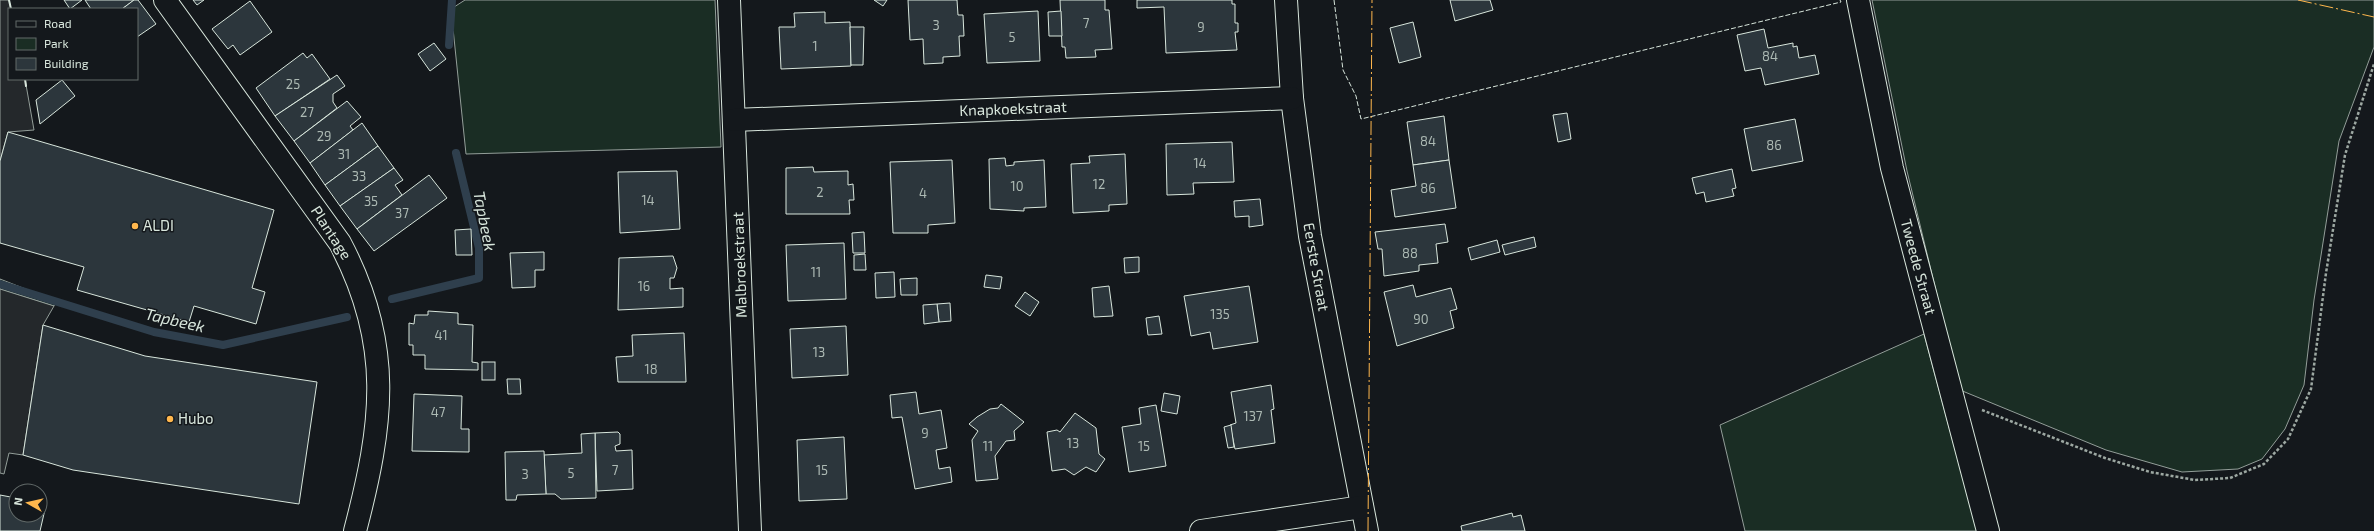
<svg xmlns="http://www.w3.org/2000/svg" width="2374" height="531" font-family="'Exo 2',sans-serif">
<rect width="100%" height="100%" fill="#14181c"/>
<g fill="#1a2d24" stroke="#939e99">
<path d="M465 0H715L721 147 466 154 451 9Z"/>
<path d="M1872 0H2374V47L2339 141 2314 300 2304 385 2285 429 2262 459 2238 469 2182 472 2106 450 1960 390 1907 171Z"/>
<path d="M0 279 56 301 54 306 0 289Z"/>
<path d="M1924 334 1977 531H1745L1720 425Z"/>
</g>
<g fill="#24282b" stroke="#939e99">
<path d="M0 0H9L11 9H9V79H25L34 130 8 132 0 161Z"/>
<path d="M0 289 54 306 43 325 23 455 9 453 4 474 0 473Z"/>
</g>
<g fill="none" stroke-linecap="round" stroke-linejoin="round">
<g stroke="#2f3f4d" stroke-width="8">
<path d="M449 45 452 0"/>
<path d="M0 284 154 332 223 345 347 317"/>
<path d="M392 299 479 278V248L456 153"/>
</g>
</g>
<g fill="#2c363c" stroke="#d8e6dc">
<path d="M64 0H82L70 9Z"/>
<path d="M85 0H134L122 9H91Z"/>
<path d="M134 0H138L156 24 137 37V9H122Z"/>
<path d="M193 0H204L197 5Z"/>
<path d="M874 0H887L883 6Z"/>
<path d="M908 0H957L958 15H963L964 36H959L960 56 943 57V63L924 64 923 39 910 40Z"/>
<path d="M1060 0H1105V10H1109L1112 49 1095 50 1096 57 1066 58 1065 47H1062Z"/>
<path d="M1137 0H1232V4H1235V23H1238V32H1235L1237 50 1166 53 1164 7 1137 8Z"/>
<path d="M1450 0H1490L1493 10 1455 21Z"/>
<path d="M250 1 272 32 240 55 233 45 228 49 212 29Z"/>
<path d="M1038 11 1040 61 987 63 984 14Z"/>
<path d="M1061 11 1062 36H1049L1048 12Z"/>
<path d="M825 12V23L850 22 851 66 781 69 779 27H795L794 13Z"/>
<path d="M1413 22 1421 57 1399 63 1390 28Z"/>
<path d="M850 27H864L863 65H851Z"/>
<path d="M1764 29 1768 48 1793 43V47L1797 46 1799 58 1815 55 1819 74 1765 85 1761 68 1745 71 1737 35Z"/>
<path d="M434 43 446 59 430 71 418 54Z"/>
<path d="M303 53 307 58 312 54 330 79 275 116 256 88Z"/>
<path d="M337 75 345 86 333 94V102L337 108 294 141 275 116Z"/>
<path d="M62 80 75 96 40 124 36 100Z"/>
<path d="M347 101 361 117 350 126 353 130 310 163 294 141Z"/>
<path d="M1567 113 1571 139 1558 142 1553 115Z"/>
<path d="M1444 116 1449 160 1413 165 1407 122Z"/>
<path d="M1795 119 1803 161 1752 171 1744 129Z"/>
<path d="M362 123 378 146 325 185 310 163Z"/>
<path d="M8 132 274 210 252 288 265 292 256 324 194 306 189 322 77 290 84 267 0 243V161Z"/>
<path d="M1232 142 1234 182 1193 183 1194 194 1167 195 1166 144Z"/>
<path d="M378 146 394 168 340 206 325 185Z"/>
<path d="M1125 154 1127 204 1109 205V211L1073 213 1071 164 1090 163 1089 156Z"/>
<path d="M1005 158 1006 166 1014 165V162L1044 160 1046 207 1024 208V211L990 209 989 159Z"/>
<path d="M952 160 955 223 928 225V233H893L890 162Z"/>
<path d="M1449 160 1456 208 1395 217 1391 190 1416 186 1413 165Z"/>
<path d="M813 167 814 172 848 171V185L853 184 854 200H849L850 214H786V168Z"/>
<path d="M394 168 403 180 395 185 402 195 357 229 340 206Z"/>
<path d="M1732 169 1736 188 1732 189 1734 196 1706 202 1704 192 1696 194 1692 178Z"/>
<path d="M677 171 680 229 620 233 618 172Z"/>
<path d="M429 175 447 198 374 251 357 229Z"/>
<path d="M1260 199 1263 225 1249 227V216L1235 217 1234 201Z"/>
<path d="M1445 224 1448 242 1436 244 1438 263 1419 265V271L1384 276 1382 249H1378L1375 232Z"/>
<path d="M471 229 472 255H456L455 230Z"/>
<path d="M864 232 865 253H853L852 233Z"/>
<path d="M1534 237 1536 247 1505 255 1502 245Z"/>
<path d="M1497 240 1500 252 1471 260 1468 248Z"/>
<path d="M844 243 846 299 788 301 786 245Z"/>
<path d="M544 252V270H535V287L512 288 510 253Z"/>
<path d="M865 254 866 270H854V255Z"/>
<path d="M673 256 677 268 674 278H670V289L683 288V307L618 310 619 258Z"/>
<path d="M1139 257V272L1125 273 1124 258Z"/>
<path d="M894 272 895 297 876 298 875 273Z"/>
<path d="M986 275 1002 277 1000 289 984 287Z"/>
<path d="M917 278V295H901L900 279Z"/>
<path d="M1413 285 1416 297 1451 288 1457 309 1450 311 1454 328 1397 346 1384 292Z"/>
<path d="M1109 286 1113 316 1094 317 1092 288Z"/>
<path d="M1249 286 1258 342 1213 349 1210 332 1191 336 1184 296Z"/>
<path d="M1025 292 1039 302 1030 316 1015 306Z"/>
<path d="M950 303 951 321 939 322 937 304Z"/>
<path d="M937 304 939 322 924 324 923 305Z"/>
<path d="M428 311 458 313V324L473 325 472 362 478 363V370L425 369V355H413V345H409V323L414 324 415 315H428Z"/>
<path d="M1159 316 1162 334 1148 335 1146 318Z"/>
<path d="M43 325 145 356 317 382 299 504 73 470 23 455Z"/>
<path d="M846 326 848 375 792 378 790 329Z"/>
<path d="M684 333 686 382H618L616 357 633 356 632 335Z"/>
<rect x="482" y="362" width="13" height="18"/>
<path d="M507 379H520L521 394H508Z"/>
<path d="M1271 385 1274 409 1271 410 1275 443 1235 449 1230 425 1236 423 1231 392Z"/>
<path d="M916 392 919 414 941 410 947 448 936 450 939 469 950 467 952 482 915 489 902 417 892 418 890 395Z"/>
<path d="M1164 393 1180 396 1177 414 1161 411Z"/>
<path d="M414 394 462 396 461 429H469V452L412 451Z"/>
<path d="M1001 404 1024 422 1014 431 1015 440 1006 441 995 456 998 479 976 481 972 440 978 431 969 424 977 417 990 409 998 408Z"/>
<path d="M1156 405 1166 466 1129 472 1122 427 1141 424 1139 408Z"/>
<path d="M1075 413 1096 428 1099 454 1105 459 1096 472 1086 467 1074 475 1065 469 1052 471 1047 432 1057 430 1060 432Z"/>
<path d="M1231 425 1234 447 1228 448 1224 427Z"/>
<path d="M618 432 620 434V444L615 446 616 451 632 450 633 489 597 491 595 433Z"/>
<path d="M595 433 596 498 561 499 555 494H546L544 455 582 453 581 434Z"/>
<path d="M844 437 847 499 799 501 797 440Z"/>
<path d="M544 451 546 494 517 495 516 500H506L505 452Z"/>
<path d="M0 495 16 498V515H40V504L46 505 40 531H0Z"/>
<path d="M1512 513 1513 517 1521 515 1525 531H1462L1461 526Z"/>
</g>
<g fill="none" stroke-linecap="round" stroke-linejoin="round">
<defs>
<g id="street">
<path d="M165 0 340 243C394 345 383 424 355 531"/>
<path d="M729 0 750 531"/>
<path d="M1286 0 1292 98 1310 236 1367 531"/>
<path d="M1858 0 1892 168 1988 531"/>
<path d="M734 120 1292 98"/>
<path d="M1201 531 1362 507"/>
</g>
</defs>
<use href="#street" stroke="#d8e6dc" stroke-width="24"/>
<path stroke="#9da8a2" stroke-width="2.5" stroke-dasharray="3 2" stroke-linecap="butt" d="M1982 410 2105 458 2150 472 2195 480 2230 478 2264 464 2288 439 2311 389 2326 273 2345 155 2374 64"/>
<use href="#street" stroke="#14181c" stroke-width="22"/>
<path stroke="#d8e6dc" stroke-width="1" stroke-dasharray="5 2" stroke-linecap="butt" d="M1334 0 1343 70 1356 96 1361 119 1841 2 1840 0"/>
<g stroke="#d8e6dc" stroke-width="2">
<path d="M9 0 11 9"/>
<path d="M25 79 26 86"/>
</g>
<g stroke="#ffb74d" stroke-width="1" stroke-dasharray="14 3 2 3" stroke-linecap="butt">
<path d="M2298 0 2374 17"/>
<path d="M1368 531 1372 0"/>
</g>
</g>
<g fill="#ffb74d" stroke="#14181c" stroke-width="1.5">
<circle cx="135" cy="226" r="4"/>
<circle cx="170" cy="419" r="4"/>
</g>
<g text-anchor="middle" stroke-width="3" stroke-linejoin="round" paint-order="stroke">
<g font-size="13" fill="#adbab4">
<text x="1086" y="28">7</text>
<text x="936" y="30">3</text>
<text x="1201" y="32">9</text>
<text x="1012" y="42">5</text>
<text x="815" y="51">1</text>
<text x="1770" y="61">84</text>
<text x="293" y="89">25</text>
<text x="307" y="117">27</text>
<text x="324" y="141">29</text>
<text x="1428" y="146">84</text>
<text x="1774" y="150">86</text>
<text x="344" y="159">31</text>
<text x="1200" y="168">14</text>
<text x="359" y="181">33</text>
<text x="1099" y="189">12</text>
<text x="1017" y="191">10</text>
<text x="1428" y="193">86</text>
<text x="820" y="197">2</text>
<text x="923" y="198">4</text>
<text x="648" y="205">14</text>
<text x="371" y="206">35</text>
<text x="402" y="218">37</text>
<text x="1410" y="258">88</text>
<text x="816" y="277">11</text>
<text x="644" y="291">16</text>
<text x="1220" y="319">135</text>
<text x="1421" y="324">90</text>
<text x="441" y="340">41</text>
<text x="819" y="357">13</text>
<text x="651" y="374">18</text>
<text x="438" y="417">47</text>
<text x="1253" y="421">137</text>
<text x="925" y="438">9</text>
<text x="1073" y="448">13</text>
<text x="988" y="451">11</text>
<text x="1144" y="451">15</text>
<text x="615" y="475">7</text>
<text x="822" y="475">15</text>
<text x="571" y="478">5</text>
<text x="525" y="479">3</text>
</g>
<g font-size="15" fill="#d8e6dc" stroke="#14181c">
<text transform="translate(1013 109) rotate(-2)" y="5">Knapkoekstraat</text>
<text transform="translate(331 233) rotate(57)" y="5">Plantage</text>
<text transform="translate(740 265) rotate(-92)" y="5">Malbroekstraat</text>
<text transform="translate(1316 267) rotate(80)" y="5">Eerste Straat</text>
<text transform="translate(1918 267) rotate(75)" y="5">Tweede Straat</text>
</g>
<g font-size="15" fill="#d8e6dc" stroke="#14181c" text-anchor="start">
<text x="143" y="231">ALDI</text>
<text x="178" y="424">Hubo</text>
</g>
<g font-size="16" font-style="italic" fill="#d8e6dc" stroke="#14181c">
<text transform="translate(485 221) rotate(79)" y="6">Tapbeek</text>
<text transform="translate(175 320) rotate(13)" y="6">Tapbeek</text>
</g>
</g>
<rect x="8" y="8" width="130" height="72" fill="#14181c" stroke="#626a69"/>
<rect x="16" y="21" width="20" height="6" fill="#14181c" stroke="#626a69"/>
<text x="44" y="28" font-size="12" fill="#d8e6dc">Road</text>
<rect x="16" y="38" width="20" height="12" fill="#1a2d24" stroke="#626a69"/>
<text x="44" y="48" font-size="12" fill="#d8e6dc">Park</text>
<rect x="16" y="58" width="20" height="12" fill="#2c363c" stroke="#626a69"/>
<text x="44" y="68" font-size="12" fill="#d8e6dc">Building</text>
<g transform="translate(28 503) rotate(278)"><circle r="19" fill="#14181c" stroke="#626a69"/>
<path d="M0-3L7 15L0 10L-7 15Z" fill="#ffb74d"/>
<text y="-6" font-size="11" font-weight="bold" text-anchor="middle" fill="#d8e6dc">N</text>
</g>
</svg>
